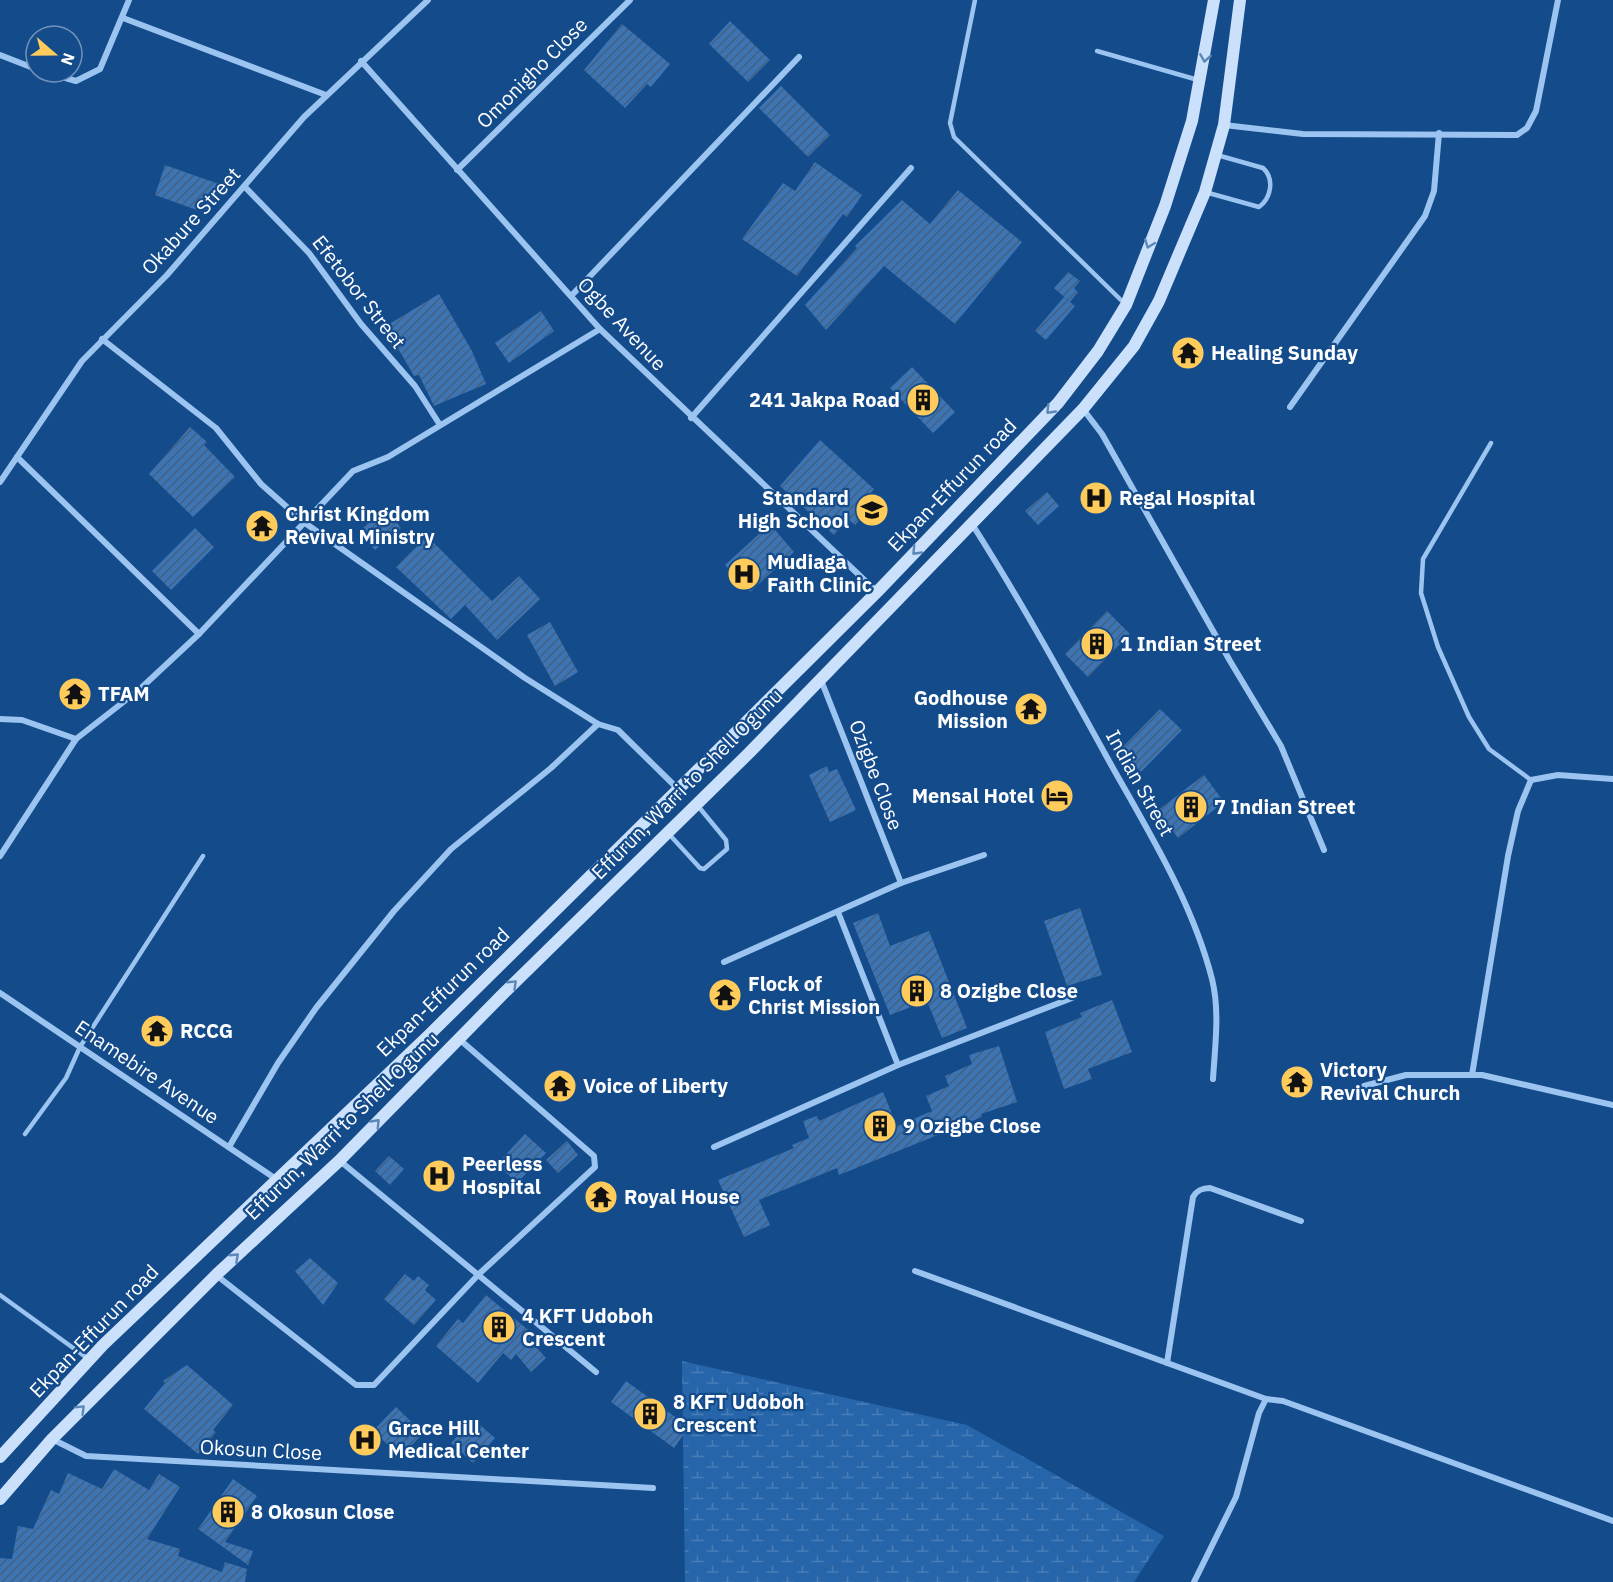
<svg xmlns="http://www.w3.org/2000/svg" width="1613" height="1582" font-family="'IBM Plex Sans',sans-serif">
<defs>
<pattern id="wetland-marsh" width="20" height="14" patternUnits="userSpaceOnUse" patternTransform="scale(1.5)"><rect width="20" height="14" fill="#2665aa"/><path d="M1 5h8M5 5V1M11 12h8M15 12V8" fill="none" stroke="#477cb7"/></pattern>
<pattern id="building-hatch" width="6" height="6" patternUnits="userSpaceOnUse" patternTransform="scale(1.5)"><rect width="6" height="6" fill="#3d75b4"/><path d="M-1 1l2-2M0 6l6-6M5 7l2-2" fill="none" stroke="#446080"/></pattern>
</defs>
<rect width="100%" height="100%" fill="#144b8b"/>
<path fill="url(#wetland-marsh)" d="M682 1361 967 1425 1164 1536 1134 1582H685Z"/>
<g fill="url(#building-hatch)">
<path d="M730 21 770 60 748 82 709 44Z"/>
<path d="M622 24 670 64 651 87 647 84 625 108 584 70Z"/>
<path d="M781 86 830 135 808 157 759 108Z"/>
<path d="M815 162 862 195 847 217 843 214 797 276 742 239 783 183 795 191Z"/>
<path d="M165 165 219 184 208 214 155 195Z"/>
<path d="M958 190 1022 242 955 324 884 266 826 330 805 305 857 248 855 246 902 200 930 224Z"/>
<path d="M1068 272 1080 281 1074 288 1078 292 1070 302 1054 288Z"/>
<path d="M439 294 472 351 486 384 434 406 419 375 414 376 399 350 395 352 381 329Z"/>
<path d="M1064 297 1075 306 1046 340 1035 331Z"/>
<path d="M541 311 554 331 509 363 495 343Z"/>
<path d="M912 367 955 412 933 433 890 388Z"/>
<path d="M190 427 207 442 204 445 235 477 193 517 149 474Z"/>
<path d="M820 440 874 489 862 504 868 510 855 525 848 519 834 535 780 486Z"/>
<path d="M1047 492 1059 506 1038 525 1025 511Z"/>
<path d="M386 509 401 528 375 550 359 531Z"/>
<path d="M770 524 794 552 750 592 725 565Z"/>
<path d="M195 528 214 547 171 590 152 571Z"/>
<path d="M427 536 492 601 519 576 540 599 497 640 465 605 451 619 396 567Z"/>
<path d="M1107 611 1130 634 1088 677 1065 654Z"/>
<path d="M550 622 578 672 555 686 527 635Z"/>
<path d="M1160 709 1182 730 1141 772 1119 751Z"/>
<path d="M827 766 829 772 837 769 856 810 830 822 809 775Z"/>
<path d="M1204 775 1224 802 1178 838 1157 811Z"/>
<path d="M1080 908 1102 975 1067 986 1044 921Z"/>
<path d="M878 913 890 946 929 931 967 1028 942 1038 927 1001 890 1015 853 923Z"/>
<path d="M1112 1000 1132 1052 1088 1069 1092 1079 1064 1089 1045 1032 1082 1017 1080 1013Z"/>
<path d="M999 1046 1017 1102 981 1114 982 1117 839 1175 837 1168 759 1200 770 1225 744 1237 718 1180 794 1148 792 1145 809 1138 803 1121 817 1116 819 1121 883 1092 897 1126 932 1111 926 1096 949 1086 945 1076 972 1064 969 1055Z"/>
<path d="M525 1134 546 1153 517 1183 497 1164Z"/>
<path d="M567 1141 578 1155 558 1173 546 1160Z"/>
<path d="M389 1156 404 1169 390 1185 375 1171Z"/>
<path d="M310 1258 338 1283 323 1305 295 1271Z"/>
<path d="M405 1274 414 1281 418 1276 429 1285 425 1290 436 1300 414 1325 384 1299Z"/>
<path d="M486 1295 533 1334 529 1339 546 1358 531 1372 516 1354 511 1360 503 1353 478 1383 436 1346 458 1319 463 1323Z"/>
<path d="M187 1365 233 1405 213 1430 216 1432 198 1454 144 1409 165 1383 163 1381Z"/>
<path d="M626 1381 689 1427 674 1448 611 1402Z"/>
<path d="M396 1407 423 1433 401 1457 373 1431Z"/>
<path d="M473 1419 495 1438 473 1463 451 1443Z"/>
<path d="M114 1469 149 1490 159 1474 180 1487 147 1539 180 1549 178 1556 222 1572 225 1562 247 1569 245 1582H0V1558L12 1559 18 1526 33 1529 51 1490 59 1494 68 1473 102 1489Z"/>
<path d="M233 1479 257 1496 225 1542 253 1551 248 1565 198 1529Z"/>
</g>
<g fill="none" stroke-linecap="round" stroke-linejoin="round">
<g stroke="#9cc4f0" stroke-width="4.5">
<path d="M975 0 950 123 954 137 1124 303"/>
<path d="M1097 51 1198 80"/>
<path d="M1205 192 1259 207C1271 198 1275 179 1263 168L1217 155"/>
<path d="M1491 443 1423 559 1421 593 1438 647 1469 717 1489 749 1531 780"/>
<path d="M668 833 700 868 704 869 727 849 726 840 698 806"/>
<path d="M25 1134 66 1078 80 1047 203 856"/>
<path d="M0 1295 87 1358"/>
</g>
<g stroke="#9cc4f0" stroke-width="6">
<path d="M123 18 326 95"/>
<path d="M0 55 36 69"/>
<path d="M361 61 600 329 877 592"/>
<path d="M45 72 76 81 100 69 129 0"/>
<path d="M1224 125 1303 134 1517 135 1527 128 1536 111 1558 0"/>
<path d="M457 170 630 0"/>
<path d="M245 187 309 253 361 324 415 386 440 425"/>
<path d="M572 295 799 57"/>
<path d="M102 339 216 428 261 484 305 523 525 678 598 724 618 730 678 789"/>
<path d="M1290 407 1425 216 1434 191 1439 133"/>
<path d="M1083 409 1102 434 1230 661 1281 746 1324 850"/>
<path d="M691 418 911 168"/>
<path d="M17 457 199 634"/>
<path d="M0 482 82 361 167 275 304 117 428 0"/>
<path d="M972 524C1021 601 1065 681 1109 761 1148 831 1192 901 1212 979 1220 1011 1215 1046 1213 1079"/>
<path d="M821 680 901 883"/>
<path d="M0 719 22 720 76 739"/>
<path d="M0 856 76 739 140 689 199 634 353 471 388 457 600 329"/>
<path d="M838 912 898 1065"/>
<path d="M724 962 901 883 984 855"/>
<path d="M0 993 276 1179"/>
<path d="M1472 1075 1508 856 1518 811 1531 780 1558 775 1613 779"/>
<path d="M1364 1086 1406 1075H1482L1613 1105"/>
<path d="M229 1147 278 1063 316 1008 394 911 451 849 551 768 598 724"/>
<path d="M714 1147 898 1065 1072 998"/>
<path d="M340 1161 596 1372"/>
<path d="M915 1271 1266 1399 1283 1401 1613 1521"/>
<path d="M216 1275 356 1385H374L479 1274 595 1167 594 1156 459 1039"/>
<path d="M1167 1363 1193 1197C1197 1190 1202 1188 1210 1188L1301 1221"/>
<path d="M52 1439 86 1456 653 1488"/>
<path d="M1194 1582 1236 1497 1259 1413 1266 1399"/>
</g>
<g stroke="#cae0fb" stroke-width="12">
<path d="M0 1457 103 1345 429 1035 719 749 877 592 1058 403 1098 351 1126 305 1165 206 1192 121 1214 0"/>
<path d="M0 1499 52 1439 216 1275 339 1161 501 996 749 753 1083 409 1134 346 1159 301 1205 192 1224 125 1240 0"/>
</g>
</g>
<defs><path id="oneway-chevron" d="M-2-3.5L2.5 0L-2 3.5" fill="none" stroke-width="1.6" stroke-linecap="round" stroke-linejoin="round" transform="scale(1.5)"/></defs>
<g stroke="#5d87b8">
<use href="#oneway-chevron" transform="translate(1205 58) rotate(99)"/>
<use href="#oneway-chevron" transform="translate(1149 244) rotate(111)"/>
<use href="#oneway-chevron" transform="translate(1050 410) rotate(134)"/>
<use href="#oneway-chevron" transform="translate(916 551) rotate(134)"/>
<use href="#oneway-chevron" transform="translate(513 984) rotate(-44)"/>
<use href="#oneway-chevron" transform="translate(376 1123) rotate(-46)"/>
<use href="#oneway-chevron" transform="translate(235 1257) rotate(-43)"/>
<use href="#oneway-chevron" transform="translate(81 1409) rotate(-45)"/>
</g>
<defs>
<symbol id="temple-disc" viewBox="-11 -11 22 22"><circle r="9.5" fill="#ffcc5b" stroke="#144b8b"/><path d="M0-6L5-2H3V0L6.5 2.5H4V6H1.5V3h-3V6H-4V2.5H-6.5L-3 0V-2H-5Z" fill="#111"/></symbol>
<symbol id="building-disc" viewBox="-11 -11 22 22"><circle r="9.5" fill="#ffcc5b" stroke="#144b8b"/><path d="M-4-6H4V6H1V3H-1V6H-4ZM-2.5-4.3h1.7v1.8h-1.7ZM.8-4.3h1.7v1.8H.8ZM-2.5-1h1.7V.8h-1.7ZM.8-1h1.7V.8H.8Z" fill="#111"/></symbol>
<symbol id="hospital-disc" viewBox="-11 -11 22 22"><circle r="9.5" fill="#ffcc5b" stroke="#144b8b"/><path d="M-5-5h3v3.5h4V-5h3V5h-3V1.5h-4V5h-3Z" fill="#111"/></symbol>
<symbol id="school-disc" viewBox="-11 -11 22 22"><circle r="9.5" fill="#ffcc5b" stroke="#144b8b"/><path d="M0-5L7-2L0 1L-7-2ZM-4 1L0 2.5L4 1V4Q0 6-4 4Z" fill="#111"/></symbol>
<symbol id="hotel-disc" viewBox="-11 -11 22 22"><circle r="9.5" fill="#ffcc5b" stroke="#144b8b"/><path d="M-6-4.5h1.5V1H6V5H4.5V3h-9V5H-6ZM-4 0a1.8 1.8 0 1 1 3.6 0ZM.5 0V-2.5h3Q6-2.5 6 0Z" fill="#111"/></symbol>
</defs>
<g fill-rule="evenodd">
<use href="#temple-disc" x="1169" y="334" width="38" height="38"/>
<use href="#building-disc" x="904" y="381" width="38" height="38"/>
<use href="#hospital-disc" x="1077" y="479" width="38" height="38"/>
<use href="#school-disc" x="853" y="491" width="38" height="38"/>
<use href="#temple-disc" x="243" y="507" width="38" height="38"/>
<use href="#hospital-disc" x="725" y="555" width="38" height="38"/>
<use href="#building-disc" x="1078" y="625" width="38" height="38"/>
<use href="#temple-disc" x="56" y="675" width="38" height="38"/>
<use href="#temple-disc" x="1012" y="690" width="38" height="38"/>
<use href="#hotel-disc" x="1038" y="777" width="38" height="38"/>
<use href="#building-disc" x="1172" y="788" width="38" height="38"/>
<use href="#building-disc" x="898" y="972" width="38" height="38"/>
<use href="#temple-disc" x="706" y="976" width="38" height="38"/>
<use href="#temple-disc" x="138" y="1012" width="38" height="38"/>
<use href="#temple-disc" x="1278" y="1063" width="38" height="38"/>
<use href="#temple-disc" x="541" y="1067" width="38" height="38"/>
<use href="#building-disc" x="861" y="1107" width="38" height="38"/>
<use href="#hospital-disc" x="420" y="1157" width="38" height="38"/>
<use href="#temple-disc" x="582" y="1178" width="38" height="38"/>
<use href="#building-disc" x="480" y="1308" width="38" height="38"/>
<use href="#building-disc" x="631" y="1395" width="38" height="38"/>
<use href="#hospital-disc" x="346" y="1421" width="38" height="38"/>
<use href="#building-disc" x="209" y="1493" width="38" height="38"/>
</g>
<g text-anchor="middle" stroke-width="4.5" stroke-linejoin="round" paint-order="stroke">
<g font-size="20" fill="#fff" stroke="#144b8b">
<text transform="translate(532 73) rotate(-45)" y="7">Omonigho Close</text>
<text transform="translate(191 221) rotate(-48)" y="7">Okabure Street</text>
<text transform="translate(359 292) rotate(52)" y="7">Efetobor Street</text>
<text transform="translate(622 324) rotate(47)" y="7">Ogbe Avenue</text>
<text transform="translate(952 485) rotate(-46)" y="7">Ekpan-Effurun road</text>
<text transform="translate(876 775) rotate(69)" y="7">Ozigbe Close</text>
<text transform="translate(1140 783) rotate(61)" y="7">Indian Street</text>
<text transform="translate(687 784) rotate(-45)" y="7">Effurun, Warri to Shell Ogunu</text>
<text transform="translate(443 992) rotate(-44)" y="7">Ekpan-Effurun road</text>
<text transform="translate(147 1072) rotate(34)" y="7">Enamebire Avenue</text>
<text transform="translate(342 1126) rotate(-44)" y="7">Effurun, Warri to Shell Ogunu</text>
<text transform="translate(94 1331) rotate(-46)" y="7">Ekpan-Effurun road</text>
<text transform="translate(261 1450) rotate(3)" y="7">Okosun Close</text>
</g>
<g font-size="20" font-weight="bold" fill="#fff" stroke="#144b8b" text-anchor="start">
<text x="1211" y="360">Healing Sunday</text>
<text x="900" y="407" text-anchor="end">241 Jakpa Road</text>
<text x="849" y="505" text-anchor="end">Standard<tspan x="849" dy="23">High School</tspan></text>
<text x="1119" y="505">Regal Hospital</text>
<text x="285" y="521">Christ Kingdom<tspan x="285" dy="23">Revival Ministry</tspan></text>
<text x="767" y="569">Mudiaga<tspan x="767" dy="23">Faith Clinic</tspan></text>
<text x="1120" y="651">1 Indian Street</text>
<text x="98" y="701">TFAM</text>
<text x="1008" y="705" text-anchor="end">Godhouse<tspan x="1008" dy="23">Mission</tspan></text>
<text x="1034" y="803" text-anchor="end">Mensal Hotel</text>
<text x="1214" y="814">7 Indian Street</text>
<text x="748" y="991">Flock of<tspan x="748" dy="23">Christ Mission</tspan></text>
<text x="940" y="998">8 Ozigbe Close</text>
<text x="180" y="1038">RCCG</text>
<text x="1320" y="1077">Victory<tspan x="1320" dy="23">Revival Church</tspan></text>
<text x="583" y="1093">Voice of Liberty</text>
<text x="903" y="1133">9 Ozigbe Close</text>
<text x="462" y="1171">Peerless<tspan x="462" dy="23">Hospital</tspan></text>
<text x="624" y="1204">Royal House</text>
<text x="522" y="1323">4 KFT Udoboh<tspan x="522" dy="23">Crescent</tspan></text>
<text x="673" y="1409">8 KFT Udoboh<tspan x="673" dy="23">Crescent</tspan></text>
<text x="388" y="1435">Grace Hill<tspan x="388" dy="23">Medical Center</tspan></text>
<text x="251" y="1519">8 Okosun Close</text>
</g>
</g>
<g transform="translate(54 54) rotate(110)"><circle r="28" fill="#144b8b" stroke="#7293b9" stroke-width="1.5"/>
<path d="M0-4.5L10 22L0 15L-10 22Z" fill="#ffcc5b"/>
<text y="-9" font-size="16" font-weight="bold" text-anchor="middle" fill="#ffffff">N</text>
</g>
</svg>
